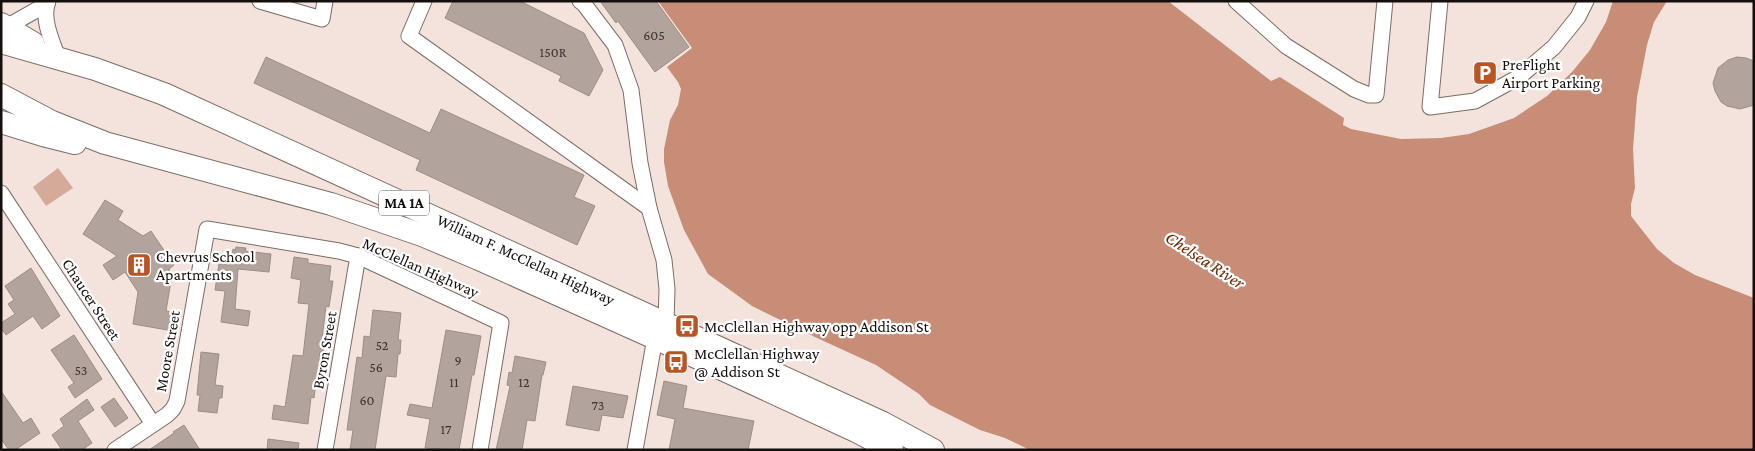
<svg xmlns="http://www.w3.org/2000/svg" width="1755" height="451" font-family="'Crimson Pro',serif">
<rect width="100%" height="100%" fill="#f4e3dc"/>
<path fill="#d6aa98" d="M58 168 73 188 46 206 33 187Z"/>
<path fill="#c78d76" d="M658 1H1168L1271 81 1280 77 1344 118 1343 125 1351 129 1401 139 1441 138 1469 134 1514 118 1547 96 1572 72 1590 50 1606 22 1613 1H1667L1654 22 1647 45 1637 97 1633 149 1635 188 1631 204V216L1657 249 1674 263 1695 275 1754 298V450H1030L1005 438 980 430 930 405 919 394 876 365 817 338 752 306 708 274 684 230 668 186 664 162V149L670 120 678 105 681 89 678 82 667 67 692 48Z"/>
<g fill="#b3a39d" stroke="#9d8d87">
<path d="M453 1H520L584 33 603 70 589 96 559 81 561 76 445 18Z"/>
<path d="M600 1H656L689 47 655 72 618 21 616 23Z"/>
<path d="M266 57 430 133 441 109 584 175 574 197 595 206 577 245 416 170 420 160 254 83Z"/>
<path d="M1737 57 1746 58 1754 61V105L1740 109 1727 106 1721 102 1715 91 1713 83 1718 68 1728 60Z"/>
<path d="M105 200 123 211 118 220 143 236 151 231 174 265 169 269 172 275 166 311 176 313 173 331 133 324 138 292 125 272 113 280 103 265 117 256 83 234Z"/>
<path d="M236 247 246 248 245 251 271 254 269 272 238 269 235 309 250 311 248 326 221 322 225 291 215 290 219 264 230 265 233 249 235 250Z"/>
<path d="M294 257 308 259V263L331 266 329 281H333L329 307 326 306 322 339H325L323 352H320L314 398 311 397 308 424 272 419 274 405 285 407 293 355 303 356 309 304 298 303 301 280 291 278Z"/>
<path d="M31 268 60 316 42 329 33 316 6 335 1 328V323L15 314 8 304 14 300 5 286Z"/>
<path d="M373 310 401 313 398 340H401L400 354H398L396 377 386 376 375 450H350L353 430H347L357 357 362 358 364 336 370 337Z"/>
<path d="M446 330 481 336 474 375H472L459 450 425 448 430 419 407 415 410 404 432 408Z"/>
<path d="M74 335 102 379 75 398 68 387 74 383 51 350Z"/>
<path d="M201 352 219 354 215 385 223 386 222 398H219L217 413 198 411 200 395H197Z"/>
<path d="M515 356 546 362 543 375H542L535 421 527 420 522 450H496L510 386 507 385 509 372 512 373Z"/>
<path d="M664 381 687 386 683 408 754 421 748 450H669L675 419 657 415Z"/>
<path d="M573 386 628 396 623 418 602 415 599 431 566 425Z"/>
<path d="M1 391 23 423 31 418 40 433 15 450H9L1 439Z"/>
<path d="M114 398 128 418 115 427 101 407Z"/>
<path d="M87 399 94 410 78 421 92 443 82 450H62L52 435 64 426 60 419Z"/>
<path d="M184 425 200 450H149L174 433 173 432Z"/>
<path d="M268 439 299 443 298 450H267Z"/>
</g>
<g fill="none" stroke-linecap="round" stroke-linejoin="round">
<defs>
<g id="minor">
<path d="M48 1C41 18 52 41 58 58"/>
<path d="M260 1 322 19 325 1"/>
<path d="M424 1 409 36 649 208 664 260 667 289 666 323"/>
<path d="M580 1 584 4 615 45 631 90 640 163 649 208"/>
<path d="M1236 1 1286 46 1354 89 1369 95H1376L1385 1"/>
<path d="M1440 1 1430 107 1475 101 1519 77 1554 47 1578 17 1586 1"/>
<path d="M1 30 47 4"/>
<path d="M1 193 153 424"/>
<path d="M115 450 167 415 173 409 177 401 207 229 339 251 358 256 501 323 480 450"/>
<path d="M325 450 358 256"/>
<path d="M635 450 655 338"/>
</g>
<g id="highway">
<path d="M1 24 33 43"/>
<path d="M1 42 95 69 164 94 883 423 933 450"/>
<path d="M1 95 52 122 105 143 331 204 422 235 479 259 655 338 856 431 892 450"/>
<path d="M1 122 43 135 75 143"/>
</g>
</defs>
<use href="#minor" stroke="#7b6c66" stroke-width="17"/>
<use href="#highway" stroke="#7b6c66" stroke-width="24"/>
<use href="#minor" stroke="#fff" stroke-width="15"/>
<use href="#highway" stroke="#fff" stroke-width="22"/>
</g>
<defs>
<symbol id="parking-square" viewBox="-11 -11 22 22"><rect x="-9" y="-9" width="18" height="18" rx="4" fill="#b95425" stroke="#fff"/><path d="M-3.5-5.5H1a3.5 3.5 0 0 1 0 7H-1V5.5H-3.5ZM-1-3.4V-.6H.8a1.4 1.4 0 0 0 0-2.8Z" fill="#fff"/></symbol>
<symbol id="building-square" viewBox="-11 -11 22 22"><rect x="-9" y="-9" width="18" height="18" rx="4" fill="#b95425" stroke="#fff"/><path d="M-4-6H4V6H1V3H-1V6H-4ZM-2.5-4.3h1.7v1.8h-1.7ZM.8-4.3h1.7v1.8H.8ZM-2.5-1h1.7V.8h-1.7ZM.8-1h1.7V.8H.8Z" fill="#fff"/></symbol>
<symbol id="bus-square" viewBox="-11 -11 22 22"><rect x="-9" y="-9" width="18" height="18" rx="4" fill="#b95425" stroke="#fff"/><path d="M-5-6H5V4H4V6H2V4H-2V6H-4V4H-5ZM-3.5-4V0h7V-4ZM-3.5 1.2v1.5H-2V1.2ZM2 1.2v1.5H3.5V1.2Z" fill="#fff"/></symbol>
</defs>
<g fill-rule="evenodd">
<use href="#parking-square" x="1471" y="59" width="28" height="28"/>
<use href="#building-square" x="125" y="251" width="28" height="28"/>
<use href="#bus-square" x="673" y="312" width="28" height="28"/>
<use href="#bus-square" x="662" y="348" width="28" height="28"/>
</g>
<g text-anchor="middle" stroke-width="4.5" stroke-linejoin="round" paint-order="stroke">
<g font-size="14" fill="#3c3431">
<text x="654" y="40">605</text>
<text x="553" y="57">150R</text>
<text x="382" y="350">52</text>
<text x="458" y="365">9</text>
<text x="376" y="372">56</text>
<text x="81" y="375">53</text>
<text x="454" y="387">11</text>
<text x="524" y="387">12</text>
<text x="367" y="405">60</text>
<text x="598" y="410">73</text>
<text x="446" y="434">17</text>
</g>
<rect fill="#fff" stroke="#5a5756" stroke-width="1" x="379" y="190.5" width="50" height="25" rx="4"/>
<g font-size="15" font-weight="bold" fill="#140f0d">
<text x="404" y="208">MA 1A</text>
</g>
<g font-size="16" fill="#140f0d" stroke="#fff" text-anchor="start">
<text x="1502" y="70">PreFlight<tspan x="1502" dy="18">Airport Parking</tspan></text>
<text x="156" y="262">Chevrus School<tspan x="156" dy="18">Apartments</tspan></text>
<text x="704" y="332">McClellan Highway opp Addison St</text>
<text x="694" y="359">McClellan Highway<tspan x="694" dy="18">@ Addison St</tspan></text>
</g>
<g font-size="16" fill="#140f0d" stroke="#fff">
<text transform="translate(526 259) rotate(25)" y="6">William F. McClellan Highway</text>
<text transform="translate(421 267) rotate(24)" y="6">McClellan Highway</text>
<text transform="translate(92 299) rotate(57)" y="6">Chaucer Street</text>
<text transform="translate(324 350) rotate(-80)" y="6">Byron Street</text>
<text transform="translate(167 351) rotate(-80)" y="6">Moore Street</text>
</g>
<g font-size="18" font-style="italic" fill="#6c2601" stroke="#fff">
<text transform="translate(1205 260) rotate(33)" y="6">Chelsea River</text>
</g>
</g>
<rect width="1755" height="451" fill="none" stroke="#140f0d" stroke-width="5"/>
</svg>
